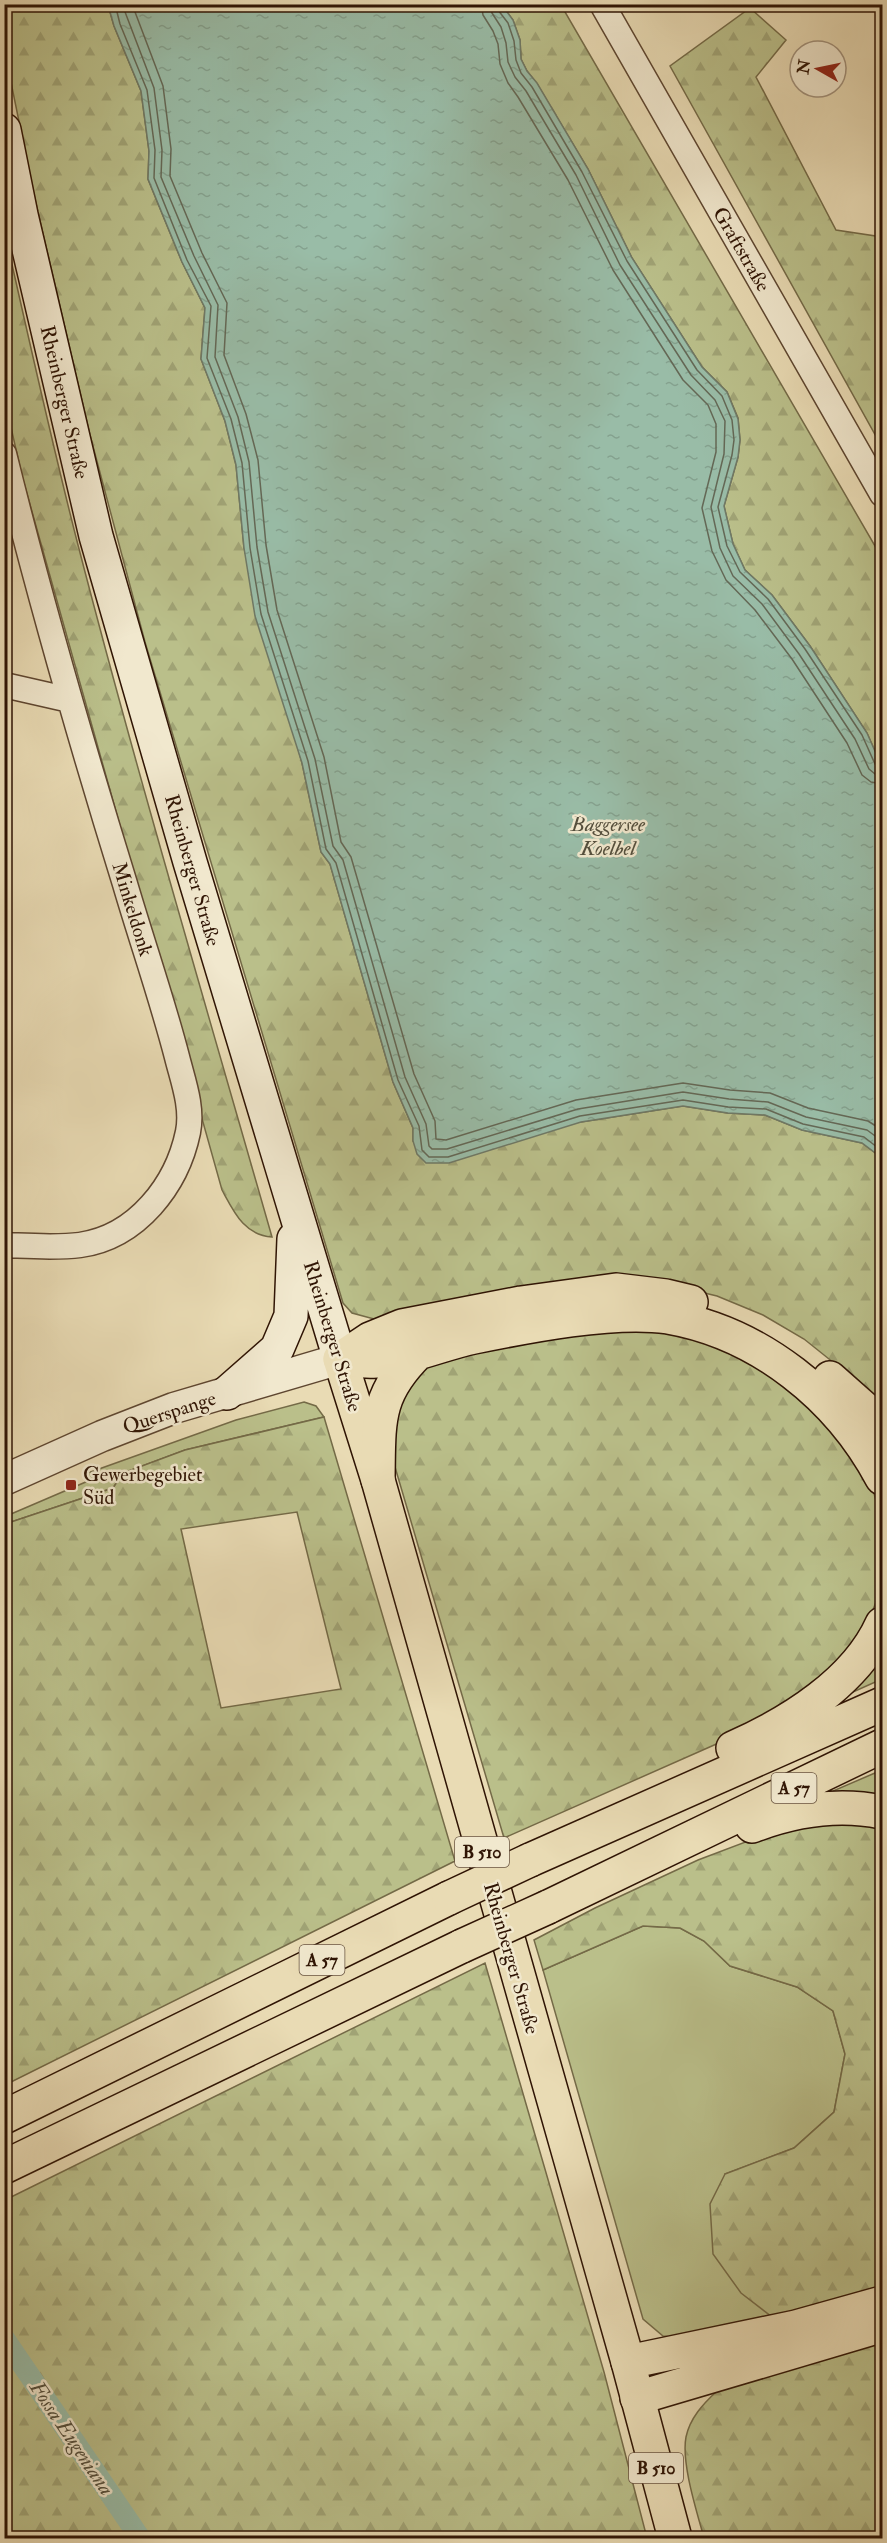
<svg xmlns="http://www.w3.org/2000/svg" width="887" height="2543" viewBox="0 0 887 2543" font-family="'IM FELL Double Pica',serif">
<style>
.green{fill:#babf8a;stroke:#746a47;stroke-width:1.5}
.forest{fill:url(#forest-firs);stroke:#746a47;stroke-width:1.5;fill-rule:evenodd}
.water{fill:url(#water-ripples);stroke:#6f7966;stroke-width:1.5}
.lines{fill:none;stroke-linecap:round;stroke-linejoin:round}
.shore{stroke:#646856;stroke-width:1.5}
.canal{stroke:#99bca7;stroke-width:21}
.minor-casing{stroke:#5e4630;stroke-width:27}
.tertiary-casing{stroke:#5e4630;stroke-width:33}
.secondary-casing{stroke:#2f1404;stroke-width:36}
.primary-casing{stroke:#2f1404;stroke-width:36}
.motorway-casing{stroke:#2f1404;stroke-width:36}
.minor{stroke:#f1e8ce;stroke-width:24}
.tertiary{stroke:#f1e8ce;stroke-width:30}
.secondary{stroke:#f1e8ce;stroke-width:33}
.primary{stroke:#e9dbb4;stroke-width:33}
.motorway{stroke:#e9dbb4;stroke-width:33}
.motorway-bridge-casing{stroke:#2f1404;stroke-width:36;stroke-linecap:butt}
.motorway-bridge{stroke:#e9dbb4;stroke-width:33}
.poi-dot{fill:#8f2418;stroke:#f1e8ce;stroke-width:2}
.labels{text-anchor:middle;stroke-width:5;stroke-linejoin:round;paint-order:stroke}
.shield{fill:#f1e8ce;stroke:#695441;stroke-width:1.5}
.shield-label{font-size:18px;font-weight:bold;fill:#2f1404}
.street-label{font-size:20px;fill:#2f1404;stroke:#f1e8ce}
.poi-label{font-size:20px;fill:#2f1404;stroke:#f1e8ce;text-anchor:start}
.water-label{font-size:21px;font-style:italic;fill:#544f3d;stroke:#f1e8ce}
</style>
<defs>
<pattern id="forest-firs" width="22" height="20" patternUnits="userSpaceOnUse" patternTransform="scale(1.5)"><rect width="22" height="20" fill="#babf8a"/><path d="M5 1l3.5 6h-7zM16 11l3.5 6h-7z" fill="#a0a375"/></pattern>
<pattern id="water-ripples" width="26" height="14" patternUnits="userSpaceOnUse" patternTransform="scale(1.5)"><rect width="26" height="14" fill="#99bca7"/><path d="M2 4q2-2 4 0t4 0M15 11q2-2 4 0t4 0" fill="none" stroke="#84a18e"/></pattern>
</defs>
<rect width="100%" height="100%" fill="#e9dbb4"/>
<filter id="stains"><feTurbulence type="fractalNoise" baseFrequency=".00333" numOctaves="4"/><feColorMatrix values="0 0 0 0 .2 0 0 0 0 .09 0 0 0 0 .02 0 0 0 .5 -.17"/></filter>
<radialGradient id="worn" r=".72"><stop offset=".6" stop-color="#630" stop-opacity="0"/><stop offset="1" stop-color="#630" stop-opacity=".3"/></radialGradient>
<path class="green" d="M304,1402L316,1406L324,1417L185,1450L123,1473L113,1488L5,1524L4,1517L88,1481L85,1474L236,1420Z
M882,1640V1679L842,1697Z
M882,1770V1804L819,1797Z
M643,1926L680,1928L704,1941L730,1966L797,1987L833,2011L845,2054L834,2112L794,2148L725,2174L776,2320L679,2338L663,2336L643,2319L543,1970Z"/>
<path class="forest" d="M4,5H108L114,26L141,91L149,151L148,179L182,262L205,308L201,359L225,421L236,465L244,548L302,763L321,852L330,864L393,1082L413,1128V1141L581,1122L683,1106L727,1113L765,1115L802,1130L862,1143L882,1158V1406L844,1371L804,1339L763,1315L717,1296L663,1283L522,1289L374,1319L352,1313L343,1303L145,642L90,435L34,195L5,53Z
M502,5H561L882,558V767L867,733L810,646L772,595L745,570L733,544L724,506L738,457L740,440L738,418L727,392L702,367L632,258L588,169L537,84L527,71L521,59L520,40L513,20Z
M750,8L786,40L756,77L836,230L882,237V447L670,66Z
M4,229C28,335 51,440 78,545C138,777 206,1006 272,1237C244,1235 234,1212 222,1190L22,476L5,401Z
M597,1328L658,1330L700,1341L738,1355L806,1400L860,1466L874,1493L881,1523L882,1540L879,1594L868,1623L832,1670L739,1734L504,1838L395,1467L389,1427L392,1406L426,1360Z
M324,1417L455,1861L5,2085V1524L113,1488L123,1473L185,1450ZM297,1512L341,1689L221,1708L181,1529Z
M826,1820L882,1827V2288L776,2320L741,2293L713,2254L710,2204L725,2174L794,2148L834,2112L845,2054L833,2011L797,1987L730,1966L704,1941L680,1928L643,1926L543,1970L534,1940L595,1908L698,1860L772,1832Z
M485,1963L604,2372L647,2538H5V2200Z
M882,2337V2538H704C697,2512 681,2463 686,2437C690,2418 703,2404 717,2391Z"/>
<path class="water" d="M502,5L513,20L520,40L521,59L527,71L537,83L588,169L632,258L702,367L727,392L738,419L740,440L738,457L724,506L733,544L745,570L772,595L810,646L867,733L882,767V1158L862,1143L802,1130L765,1115L728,1113L683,1106L581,1122L449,1163H426L417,1154L413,1141V1128L393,1082L330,864L321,852L302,763L255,616L244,548L236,465L225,421L201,359L205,308L182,262L148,179L149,151L141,91L114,26L108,5Z"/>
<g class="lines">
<path class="shore" d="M115,4L120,24L147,90L155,150L154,178L187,260L211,306L207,358L231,419L242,463L250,548L261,614L308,761L326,849L336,863L398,1080L419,1126L422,1150L429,1157H448L580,1116L683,1100L728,1107L766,1109L803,1124L864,1137L882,1151
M122,4L154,88L162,150L161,177L194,256L218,305L215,357L238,417L249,462L257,547L268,612L315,759L333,846L343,860L405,1077L426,1124L429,1146L432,1149H447L578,1109L683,1092L729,1099L768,1102L806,1117L867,1130L882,1141
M132,4L163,86L171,149L170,176L202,253L227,303L224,355L246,414L258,460L266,545L277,610L324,757L341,842L351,857L414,1074L435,1121L436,1139L446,1140L576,1100L683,1083L730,1090L770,1093L808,1108L868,1121L882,1130
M481,4L483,15L493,31L498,44L500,64L508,83L518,97L568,180L613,270L683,380L708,405L716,424V452L702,508L712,551L726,580L755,610L792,659L847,743L862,775L871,782L882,784
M490,4L492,13L501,27L506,43L508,62L515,77L526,91L576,175L620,265L691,375L715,400L725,421L724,454L711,507L720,548L733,576L762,604L799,654L855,739L869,769L875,774L882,775
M497,4L498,10L508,23L514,41L516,60L521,73L532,87L582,172L627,261L697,370L722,396L732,420L734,440L732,455L718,507L727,546L740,572L768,599L805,649L862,735L875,764L882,768"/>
<path class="canal" d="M4,2338L140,2538"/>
<g class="minor-casing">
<path id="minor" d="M602,4L882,494
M4,454C40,599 81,742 125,884C142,942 162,999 177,1057C183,1081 193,1107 188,1132C177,1185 137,1237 80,1245C55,1248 30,1246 4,1245
M4,685L70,700"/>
</g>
<g class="tertiary-casing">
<path id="tertiary" d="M4,1480L102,1436L174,1408L340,1359"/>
</g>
<g class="secondary-casing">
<path id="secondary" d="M4,130L21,215L96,536L190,862L340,1359
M227,1393L277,1349L291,1316L294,1239"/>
</g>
<g class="primary-casing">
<path id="primary" d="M340,1359L378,1480L628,2362L675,2538"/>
</g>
<g class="motorway-casing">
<path id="motorway" d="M340,1359C352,1360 364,1362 376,1361C409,1359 441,1344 474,1337C528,1326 614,1309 668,1317C760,1333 839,1397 882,1478
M340,1359L370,1339L402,1326L521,1303L616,1290L666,1296L691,1302
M830,1378L882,1424
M378,1480C379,1422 375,1395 419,1352
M733,1748C790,1723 856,1682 882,1624
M752,1826C794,1810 838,1803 882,1812
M530,1860L882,1704
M548,1907L882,1746
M4,2117L449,1898
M4,2167L462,1946
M628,2362L796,2327L882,2303
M637,2398L880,2326"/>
</g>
<use href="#minor" class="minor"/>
<use href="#tertiary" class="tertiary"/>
<use href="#secondary" class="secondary"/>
<use href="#primary" class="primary"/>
<use href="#motorway" class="motorway"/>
<g class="motorway-bridge-casing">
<path id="motorway-bridge" d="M449,1898L530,1860
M462,1946L548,1907"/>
</g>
<use href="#motorway-bridge" class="motorway-bridge"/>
</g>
<rect class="poi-dot" x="65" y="1479" width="12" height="12" rx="3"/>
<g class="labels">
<g class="shield">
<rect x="771.5" y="1773" width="45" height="30" rx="4.5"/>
<rect x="455" y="1837" width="54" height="30" rx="4.5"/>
<rect x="299.5" y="1945" width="45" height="30" rx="4.5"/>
<rect x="629" y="2453" width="54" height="30" rx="4.5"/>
</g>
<g class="shield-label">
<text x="794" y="1794">A 57</text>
<text x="482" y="1858">B 510</text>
<text x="322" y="1966">A 57</text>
<text x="656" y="2474">B 510</text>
</g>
<g class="street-label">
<text transform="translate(742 249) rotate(60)" y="7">Graftstraße</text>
<text transform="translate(65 402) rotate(77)" y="7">Rheinberger Straße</text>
<text transform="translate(193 870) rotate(74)" y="7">Rheinberger Straße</text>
<text transform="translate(133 909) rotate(73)" y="7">Minkeldonk</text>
<text transform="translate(333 1336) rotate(73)" y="7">Rheinberger Straße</text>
<text transform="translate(169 1412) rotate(-18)" y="7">Querspange</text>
<text transform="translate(512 1958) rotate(74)" y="7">Rheinberger Straße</text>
</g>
<g class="poi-label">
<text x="83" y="1481">Gewerbegebiet<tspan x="83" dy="23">Süd</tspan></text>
</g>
<g class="water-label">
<text x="608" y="831">Baggersee<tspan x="608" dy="24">Koelbel</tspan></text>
<text transform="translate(72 2438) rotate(56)" y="7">Fossa Eugeniana</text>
</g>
</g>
<rect width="887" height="2543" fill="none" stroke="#e9dbb4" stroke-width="24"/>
<rect x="6" y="6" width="875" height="2531" fill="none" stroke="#2f1404" stroke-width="3"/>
<rect x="12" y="12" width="863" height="2519" fill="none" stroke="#2f1404" stroke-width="1.5"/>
<g transform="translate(818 69) rotate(279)"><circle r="28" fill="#f1e8ce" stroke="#a3937d" stroke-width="1.5"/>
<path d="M0-4.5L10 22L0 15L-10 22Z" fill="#8f2418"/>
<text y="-9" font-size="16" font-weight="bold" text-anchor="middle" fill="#2f1404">N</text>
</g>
<rect width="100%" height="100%" filter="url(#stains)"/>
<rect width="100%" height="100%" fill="url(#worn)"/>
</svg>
